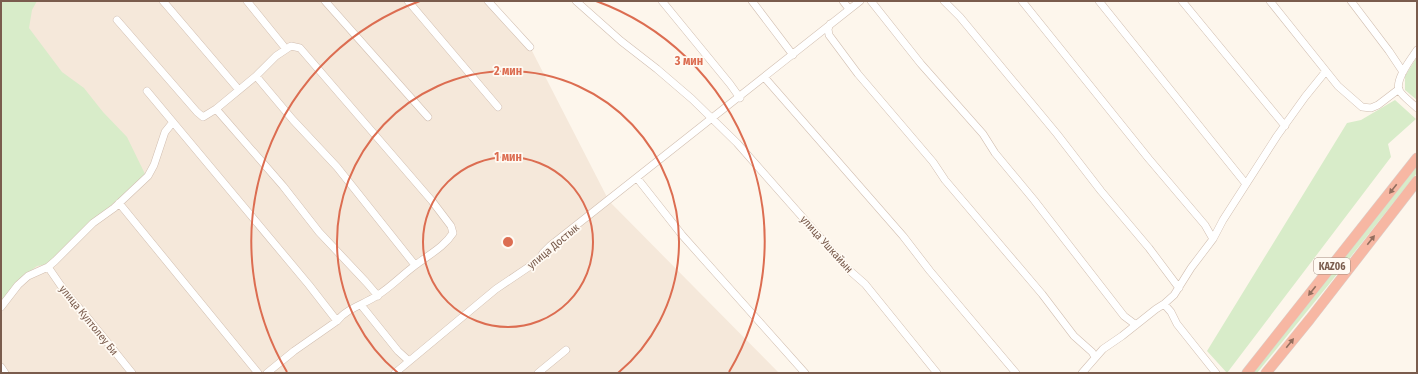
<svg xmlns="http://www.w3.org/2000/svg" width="1418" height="374" viewBox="0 0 1418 374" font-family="'Fira Sans Condensed',sans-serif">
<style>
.residential{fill:#f5e8da}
.green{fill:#d8ecc9}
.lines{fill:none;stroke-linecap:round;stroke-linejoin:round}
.minor-casing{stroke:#d1beb0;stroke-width:8}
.highway-casing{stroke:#dad1cd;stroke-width:11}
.minor{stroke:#fff;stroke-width:7}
.highway{stroke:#f7b7a3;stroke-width:10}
.oneway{fill:#936e5e}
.ring{fill:none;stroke:#dc6d51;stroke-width:2}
.labels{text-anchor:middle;stroke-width:3.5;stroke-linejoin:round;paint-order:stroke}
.shield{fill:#fffaf3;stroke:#a28b7f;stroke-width:1}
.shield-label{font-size:10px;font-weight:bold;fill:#7a5c4d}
.street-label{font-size:11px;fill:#7a5c4d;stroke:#fffaf3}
.centre{fill:#dc6d51;stroke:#fffaf3;stroke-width:2}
.ring-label{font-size:12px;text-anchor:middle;font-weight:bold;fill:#dc6d51;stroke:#fffaf3;stroke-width:3.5;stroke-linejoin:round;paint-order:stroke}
</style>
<rect width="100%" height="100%" fill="#fdf6ec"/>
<path class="residential" d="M1,1H488L530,47L609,201L779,373H1Z"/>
<path class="green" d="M1,1H37L32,10L29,28L62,72L84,88L103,112L127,137L145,174L50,264L37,266L21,278L1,303Z
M1417,57V100L1405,90V76Z
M1395,100L1416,119L1388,144L1391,157L1227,373L1207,351L1347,123L1361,120Z
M1417,164V173L1330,283L1257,373H1251Z"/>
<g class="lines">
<g class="minor-casing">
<path id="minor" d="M163,1L239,90
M247,1L286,49
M325,1L428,117
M408,1L498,107
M488,1L530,47
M576,1L621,41L657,69L692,99L737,143L849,270L865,284L937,373
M662,1L730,84L740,98
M752,1L793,55
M843,1L849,9
M871,1L921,64L983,134L995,153L1034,200L1124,316L1136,325
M944,1L960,17L1057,134L1101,191L1149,248L1179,288
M1022,1L1149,159L1205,225L1213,239
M1099,1L1246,184
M1182,1L1285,126
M1270,1L1338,86L1362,107L1371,108L1378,105L1399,89
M1351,1L1389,51L1403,72
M117,20L197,112L203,117L216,109L256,76L276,56L291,46L300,48L432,201L451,226L453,233C444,247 430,254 417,264C403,274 392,286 378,295C365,304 347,308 337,321L294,351L267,373
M830,24L828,29L829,35L858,74L933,162L945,180L1042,294L1074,336L1092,352L1095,357
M1417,50C1411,59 1395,79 1399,90C1402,96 1412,103 1417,108
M256,76L293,120L337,167L415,265
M765,78L903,236L930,271L1016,373
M147,91L309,285L337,321
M216,109L283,186L319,232L366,282L378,296
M637,178L682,235L805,373
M119,203L258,373
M48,267L66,293L87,317L132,373
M1164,304L1171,312L1177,324L1216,373
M361,305L398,351L409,361
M1,307L18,285L28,276L48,267L55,261L93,223L114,208L148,176L154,165L165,132L173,122
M1,367L5,373
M395,373L496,289L539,260L543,253L550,246L860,1
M538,373L566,350
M1082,373L1103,349L1122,336L1156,309L1164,304L1174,295L1191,268L1213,239L1223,220L1277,136L1305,97L1326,71"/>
</g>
<g class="highway-casing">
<path id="highway" d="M1247,373L1417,158
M1266,373L1310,319L1417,181"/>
</g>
<use href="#minor" class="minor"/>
<use href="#highway" class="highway"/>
</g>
<defs><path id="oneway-solid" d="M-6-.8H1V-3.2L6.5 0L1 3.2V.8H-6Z"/></defs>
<g class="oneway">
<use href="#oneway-solid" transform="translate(1393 189) rotate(128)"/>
<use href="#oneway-solid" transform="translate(1371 240) rotate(-52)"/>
<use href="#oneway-solid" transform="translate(1312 291) rotate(128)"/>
<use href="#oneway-solid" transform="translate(1290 343) rotate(-51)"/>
</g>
<g class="ring">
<circle cx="508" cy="242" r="85"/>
<path d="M398 373A171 171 0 1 1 618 373"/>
<path d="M287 372A256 256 0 0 1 420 1M596 1A256 256 0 0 1 729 372"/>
</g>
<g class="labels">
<rect class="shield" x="1314" y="258" width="36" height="16" rx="3"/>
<g class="shield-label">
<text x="1332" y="270">KАZ06</text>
</g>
<g class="street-label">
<text transform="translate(827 244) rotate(48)" y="4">улица Ушкайын</text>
<text transform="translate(553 246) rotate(-40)" y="4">улица Достык</text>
<text transform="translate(89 320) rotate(51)" y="4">улица Култолеу Би</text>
</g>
</g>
<circle cx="508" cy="242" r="6" class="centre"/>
<g class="ring-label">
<text x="689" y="65">3 мин</text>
<text x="508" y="75">2 мин</text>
<text x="508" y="161">1 мин</text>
</g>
<rect width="1418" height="374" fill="none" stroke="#7a5c4d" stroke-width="4"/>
</svg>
